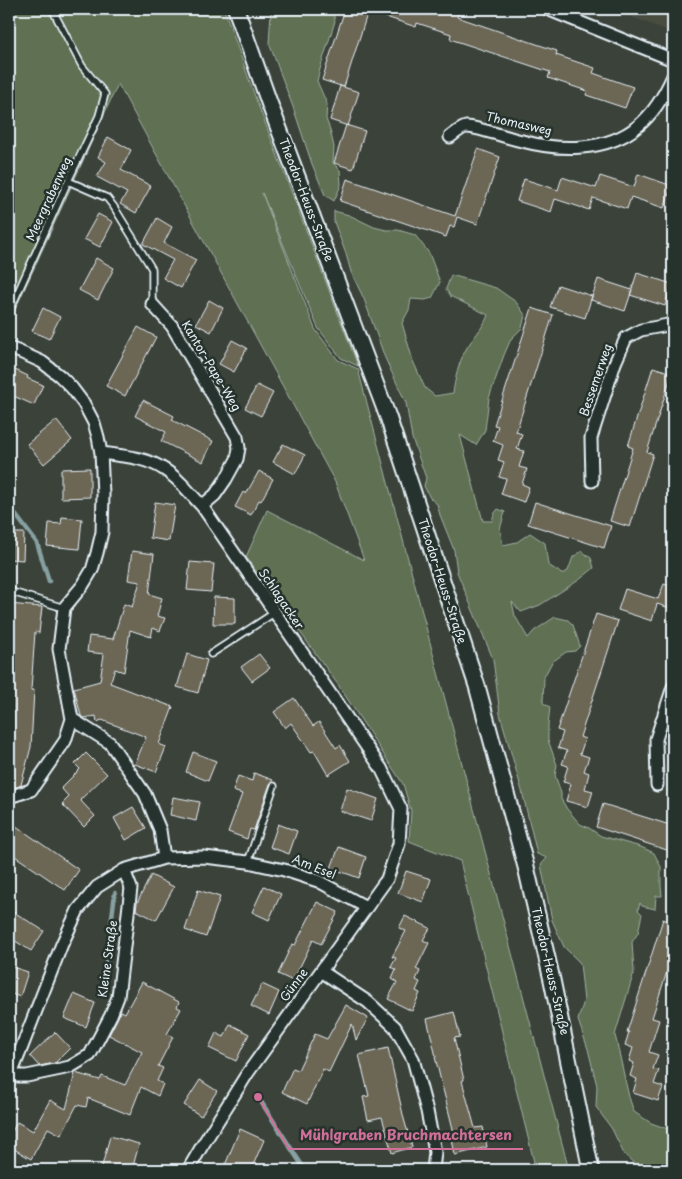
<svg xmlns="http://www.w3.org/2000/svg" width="682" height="1179" viewBox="0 0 682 1179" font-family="'Playpen Sans',sans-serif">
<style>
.built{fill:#4a4d41}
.green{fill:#5e7052;stroke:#a3b0a5}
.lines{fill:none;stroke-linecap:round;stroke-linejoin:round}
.stream{stroke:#87a0a2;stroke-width:4.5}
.building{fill:#6c6655;stroke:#e8f1f8}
.lane-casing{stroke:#e8f1f8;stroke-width:9}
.street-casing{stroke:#e8f1f8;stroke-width:15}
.secondary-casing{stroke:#e8f1f8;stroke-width:19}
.lane{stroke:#26332d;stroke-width:5.5}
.street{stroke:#26332d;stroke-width:11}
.secondary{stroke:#26332d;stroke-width:15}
.labels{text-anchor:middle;stroke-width:5;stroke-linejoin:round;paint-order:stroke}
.street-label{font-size:12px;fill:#e8f1f8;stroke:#26332d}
.leader{fill:none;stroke:#d16f9a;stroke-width:2}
.callout-dot{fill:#d16f9a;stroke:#26332d;stroke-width:2}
.callout-label{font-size:14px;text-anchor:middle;font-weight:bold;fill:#d16f9a;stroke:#26332d;stroke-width:5;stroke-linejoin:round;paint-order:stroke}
</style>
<rect width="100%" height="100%" fill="#3b4239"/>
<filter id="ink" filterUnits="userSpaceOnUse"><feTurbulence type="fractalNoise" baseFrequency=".02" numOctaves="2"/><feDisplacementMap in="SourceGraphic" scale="10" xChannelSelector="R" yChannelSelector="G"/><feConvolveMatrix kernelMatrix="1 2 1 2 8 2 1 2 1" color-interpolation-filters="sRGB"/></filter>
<g filter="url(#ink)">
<path class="built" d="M612,9H673V33Z"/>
<path class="green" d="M9,9H224L257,102L358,366L341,358L318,328L262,193L315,329L338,360L358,369L569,1170H536L460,861L409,841L411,811L403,784L339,686L246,557L267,510L364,560L335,482L118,84L9,323Z
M275,9H336L333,13L335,21L320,69L317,81L327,104L326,119L330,130L334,147L333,163L340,170L341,185L334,201L325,195L312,164L293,107L269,43L271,12Z
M334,211L349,215L374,227L386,230H398L415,235L429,253L440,282L432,298L425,300L411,299L409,310L402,323L413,361L425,388L435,396L453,393C455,379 458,365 465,351C472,338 483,329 488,315L450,296L446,289L451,275L496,288L516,302L525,315L522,328L511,339L504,355L489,398L485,430L476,445L460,435L483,521H492L494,514L498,509L505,512L500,529L503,545L517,542L530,533L545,543L548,565L558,571L561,574L568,571L573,557L582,551L591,558L594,568L579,580L540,605L521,612L512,602L515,616L528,638L534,631L555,617L568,620L573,625L580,646L575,651L566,652L552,662L544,677L543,703L550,707L548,725V740L557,765L555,775L561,793V799L567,809L580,824L589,828L601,836L641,847L654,853L661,867V886L662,896H656L655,909L642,906L640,903L638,910L642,914L638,933L632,942L634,972L615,1035L629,1097L634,1112L651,1123L668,1129L669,1139L673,1143V1170H641L624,1154L612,1129L596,1107L597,1086L588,1049L578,1020L584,1001L580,963L564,947L552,920L541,865L547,858L537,854L522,791L500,714L493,659L457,572L454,550L440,515L437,504L430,498L424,486L426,478L412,438L406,403L385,358L364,299L351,272L346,254L334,222Z"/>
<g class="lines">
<path class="stream" d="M9,506L37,543L49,581
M105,972L115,893
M258,1097L305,1170"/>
</g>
<path class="building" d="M345,9H448L459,12L457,17L557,51L556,55L595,68L593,73L633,87L625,108L586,95L587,91L548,78L550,72L450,39L451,34L417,23L416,27L368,11L344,87L322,80Z
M340,86L359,92L348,126L330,120Z
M346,125L365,131L353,169L334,163Z
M108,137L131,150L121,170L151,186L136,213L120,204L127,193L97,177L106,162L98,157Z
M478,149L500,157L477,224L457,217L454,227L450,226L446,237L340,201L347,179L455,216Z
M638,174L672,186L664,208L631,197L627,209L593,198L589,210L555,199L551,212L517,201L524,179L558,190L562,177L596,188L600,176L634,187Z
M98,214L113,222L100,247L84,239Z
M157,218L172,227L164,243L196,260L181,288L163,278L173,260L143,244Z
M96,258L114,268L98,300L79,290Z
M637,273L672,284L665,306L630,295Z
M598,279L632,290L625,311L591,300Z
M558,285L592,296L585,318L550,307Z
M209,300L223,308L211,332L196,324Z
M43,308L60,317L49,339L32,331Z
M532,308L553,315L516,432L522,434L517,449L524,451L519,467L527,469L522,484L529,487L524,502L501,494L506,479L499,477L504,462L498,460L503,445L493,441L498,426L494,425Z
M138,327L156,337L125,396L106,386Z
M232,340L247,348L234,372L219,364Z
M9,367L28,376L27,378L43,385L34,405L9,394Z
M653,367L672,373L647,452L653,454L630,527L610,521L633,448L628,446Z
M257,385L273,393L261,416L245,408Z
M143,400L174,416L172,420L213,441L203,462L161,441L166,432L135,416Z
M56,420L72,440L44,464L27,444Z
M283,444L305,455L295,474L273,462Z
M90,468V497L61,498V469Z
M259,471L273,479L261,501L259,500L251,515L235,507L243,492L246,494Z
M155,502L175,505L169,541L150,538Z
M535,502L611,526L604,548L528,524Z
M62,517L82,519L79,549L47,546L49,523L61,524Z
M9,533H24L23,560L9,559Z
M132,551L154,554L149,594L162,598L157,616L165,618L160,631L153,628L151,637L130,630L124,672L115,669L110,683L173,707L159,744L166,747L156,772L135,764L146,737L102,720L97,722L96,716L85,718L81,716L74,688L100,681L104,654L87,652L89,636L113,639L124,604L132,607L140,582L128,580Z
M190,562L214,564L211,592L187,590Z
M664,584L673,587V609L657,604L652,621L618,610L625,589L658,599Z
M214,597L235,598V624H213Z
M9,604L42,607L39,633L35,632L31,690H34L31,747L21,785L17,787L9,785V747H10L12,705L9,704V689H12V668H9Z
M596,614L618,621L580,737L585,739L580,754L589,757L584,771L589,773L585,789L593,791L588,807L566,801L571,784L563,782L568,766L562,764L567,751L558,748L563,732L557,730Z
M187,654L207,660L198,693L177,687Z
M259,654L270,668L252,681L241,667Z
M294,698L313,726L319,722L336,748L340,745L350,761L328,775L314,751L311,752L291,723L285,728L274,712Z
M193,752L216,761L208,781L186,772Z
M86,753L107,774L80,800L95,816L84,827L62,804L69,797L61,788L80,769L75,764Z
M254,773L273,780L270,784L254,830L250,829L247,839L228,832L242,794L233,791L238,776L252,781Z
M347,788L378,799L371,821L340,811Z
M173,797L200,802L196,821L170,815Z
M603,804L673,826V852L596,827Z
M133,807L146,828L126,840L114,818Z
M9,821L79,870L65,890L9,852Z
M278,824L297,831L289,854L270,847Z
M339,847L366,857L359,878L331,868Z
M406,871L431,879L423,902L398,893Z
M151,875L174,887L156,920L136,910L137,903Z
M264,886L281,894L269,920L252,912Z
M198,890L220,897L206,937L185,930Z
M317,902L338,912L321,944L313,940L293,981L278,974L292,944L295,945Z
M9,909L44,931L31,951L9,937Z
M405,916L430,928L423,940L429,943L416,969L420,971L416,980L420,982L416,991L420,993L412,1011L388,999L397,982L392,979L396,970L391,967L396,958L392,957L406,931L399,928Z
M663,919L673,923V953L652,1018L659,1020L649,1052L658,1055L653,1069L659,1070L654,1084L663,1087L658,1101L633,1093L637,1079L630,1076L634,1063L629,1061L633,1048L625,1045L629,1032H627Z
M9,966L28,972L20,997L9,993Z
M142,982L179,1002L177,1007L181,1009L167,1034L173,1037L158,1066L163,1068L157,1081L163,1084L158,1096L141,1087L130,1115L88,1098L86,1107L77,1105L61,1135L48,1128L31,1159L9,1146V1137L17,1122L33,1131L50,1100L66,1109L75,1073L100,1080L102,1076L125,1085L142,1052L109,1035L121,1011L125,1013Z
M262,984L279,992L269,1015L251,1006Z
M74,994L95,1003L86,1027L64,1018Z
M346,1005L368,1018L356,1040L352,1024L329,1072L323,1069L307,1104L282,1092L293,1068L298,1070L315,1034L327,1039Z
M454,1012L460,1037L454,1038L464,1080L462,1081L475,1128L483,1127L487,1147L455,1155L451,1134L454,1133L435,1057H436L427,1019Z
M230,1024L249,1034L236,1061L209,1048L216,1033L224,1037Z
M55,1032L70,1048L55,1063L39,1066L30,1056Z
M388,1048L404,1119L412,1147L392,1153L382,1117L368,1120L363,1097L369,1096L359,1055Z
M200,1080L217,1091L201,1116L184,1105Z
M240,1129L264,1140L251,1170H223Z
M110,1136L139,1144L132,1170H101Z"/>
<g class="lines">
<g class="lane-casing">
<path id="lane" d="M68,181L107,198L114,207L152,269V304
M9,312L68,181L99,116L105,94L82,66L52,9
M9,591L64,608
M211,654L274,613
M248,862L274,786"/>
</g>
<g class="street-casing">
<path id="street" d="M547,9L673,60
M450,137C454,134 461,128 466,127C475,126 511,139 522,141C559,151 607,152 638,126C654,113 665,94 673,76
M152,304L172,326L237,437L239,448L237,459L226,479L215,495L202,506
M9,348L20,352L42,362L60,376L72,388L84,404L94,423L98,437L101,453L103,494L102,532L97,553L92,570L83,585L64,608L59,649L72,719L65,741L31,790L9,797
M101,453C123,456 146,457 165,470C180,479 190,494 202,506L381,768L401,809L399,844L387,879L247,1074L202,1146L188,1170
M592,481L591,438L615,363L626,338L641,330L673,324
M72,719L110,743L145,794L160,830L164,858
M657,785L656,739L673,687
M321,971L368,1002L395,1027L413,1059L427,1111L435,1152L433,1170
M11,1076H27L70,1067L90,1055L111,1015L118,997L131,888L124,870
M9,1080L62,944L78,910L97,887L124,870L164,858L204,857L248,862L284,870L318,881L366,907"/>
</g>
<g class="secondary-casing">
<path id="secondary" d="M236,9L270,105L388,417L477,686L526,867L552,980L591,1170"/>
</g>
<use href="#lane" class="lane"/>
<use href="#street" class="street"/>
<use href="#secondary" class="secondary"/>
</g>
</g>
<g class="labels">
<g class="street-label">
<text transform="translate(519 124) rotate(13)" y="4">Thomasweg</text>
<text transform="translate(49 199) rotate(-65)" y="4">Meergrabenweg</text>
<text transform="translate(306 200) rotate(69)" y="4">Theodor-Heuss-Straße</text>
<text transform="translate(211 366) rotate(59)" y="4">Kantor-Pape-Weg</text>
<text transform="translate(596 380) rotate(-71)" y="4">Bessemerweg</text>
<text transform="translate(442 581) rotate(72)" y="4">Theodor-Heuss-Straße</text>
<text transform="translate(281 599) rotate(56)" y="4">Schlagacker</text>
<text transform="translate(314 867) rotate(22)" y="4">Am Esel</text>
<text transform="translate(108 959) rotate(-82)" y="4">Kleine Straße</text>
<text transform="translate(550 971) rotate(77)" y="4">Theodor-Heuss-Straße</text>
<text transform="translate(294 985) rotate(-54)" y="4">Günne</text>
</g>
</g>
<path class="leader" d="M258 1097L289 1149H523"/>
<circle class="callout-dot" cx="258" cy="1097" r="5"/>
<g class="callout-label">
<text x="406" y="1140">Mühlgraben Bruchmachtersen</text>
</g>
<rect width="682" height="1179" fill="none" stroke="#26332d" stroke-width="30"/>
<rect x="15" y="15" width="652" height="1149" fill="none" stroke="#e8f1f8" stroke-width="2" filter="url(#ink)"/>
</svg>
